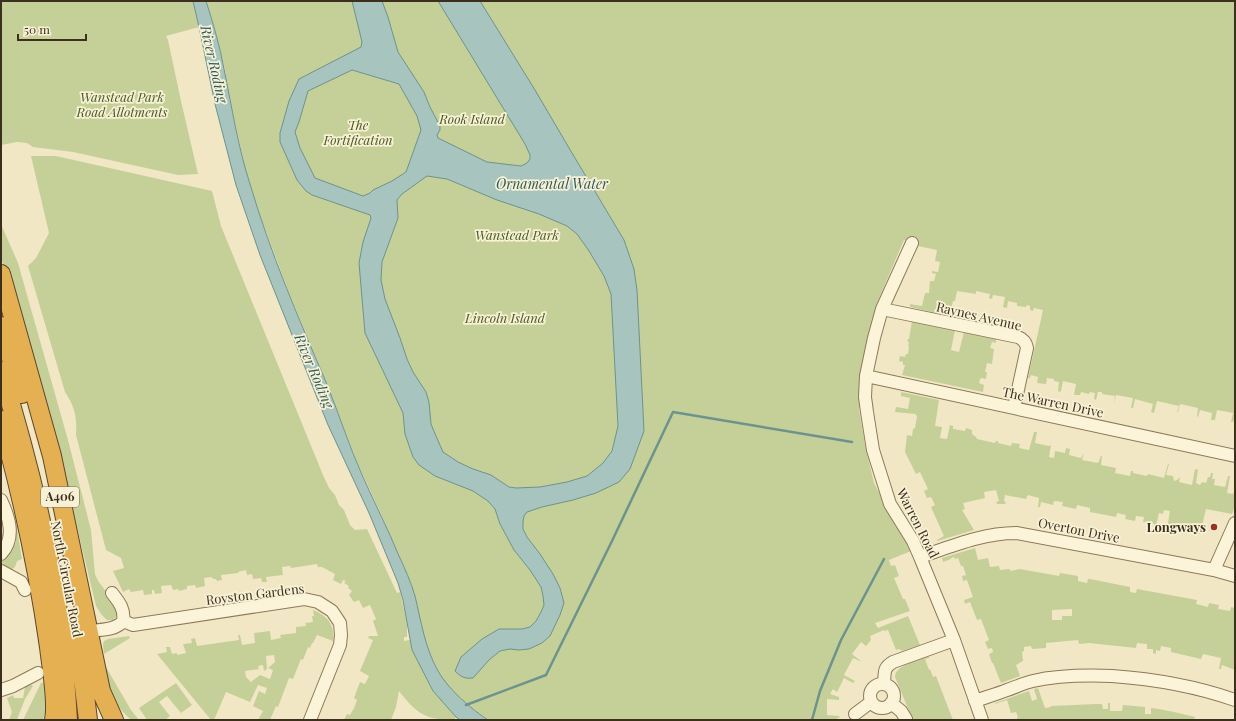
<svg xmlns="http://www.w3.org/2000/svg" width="1236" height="721" viewBox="0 0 1236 721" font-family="'Playfair Display',serif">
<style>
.green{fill:#c5d098;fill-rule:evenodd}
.water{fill:#a7c4be;stroke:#6d938d;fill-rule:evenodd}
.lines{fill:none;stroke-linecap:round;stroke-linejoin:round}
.stream{stroke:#6d938d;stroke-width:2.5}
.minor-casing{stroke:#8d795a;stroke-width:14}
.highway-casing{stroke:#5b472e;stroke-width:20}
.minor{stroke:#fbf4d9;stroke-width:12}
.highway{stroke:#e4b052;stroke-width:18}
.poi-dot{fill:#a02f26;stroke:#f8f1d5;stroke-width:1.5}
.labels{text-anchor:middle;stroke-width:3.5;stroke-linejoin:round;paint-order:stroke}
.shield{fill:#f8f1d5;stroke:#746955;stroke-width:1}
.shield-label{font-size:12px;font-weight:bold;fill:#3c2f1e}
.park-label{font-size:13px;font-style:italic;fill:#485a24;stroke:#f8f1d5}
.street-label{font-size:13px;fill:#3c2f1e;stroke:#f8f1d5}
.poi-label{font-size:13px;font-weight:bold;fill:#3c2f1e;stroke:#f8f1d5;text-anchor:end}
.water-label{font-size:14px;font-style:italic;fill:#2d5c5d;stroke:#f8f1d5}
</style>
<rect width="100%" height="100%" fill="#f1e7c5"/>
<path class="green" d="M1,1H193L199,27L166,36L168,40L181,101L198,174L178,175L73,152L33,147L27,143L17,142L1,145Z
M206,1H1235V420H1234L1233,422H1231L1233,413L1217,410L1215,420H1211L1212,413L1200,410L1198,417L1197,416L1198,408L1180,404L1178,412H1177L1179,406L1157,401L1154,413L1151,412L1153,404L1135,399L1133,408H1131L1133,398L1116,395L1114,404L1115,396L1102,394V392H1098L1096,400L1094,399L1095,393L1090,392L1089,394L1081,392L1080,395H1074L1076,384L1063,381L1061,391L1060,392L1058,391L1059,382L1054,381V379L1047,378L1046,384L1037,383L1038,377L1031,375L1030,378H1028L1043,310L1034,308L1033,311L1030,310V306L1027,305L1026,307L1017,306V303L1008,301L1007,308L1003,307L1005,297L993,295L992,299L989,298L990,294L976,291V294L957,291L955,301H953L949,316L910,307V304L922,306L925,293H929L930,281H934L936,274L932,273V271L938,272L940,262L935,261L937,250L918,246L904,240L876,305L861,370L859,410L865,445L874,483L888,511L911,551L889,560L891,566L895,565L899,576L894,578L903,599H905L910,611L875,623L878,628L908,616L920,645L902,651L899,649L896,650L888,630L884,631V630L870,636L871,640L866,646L861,642L852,654L862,662L853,658L844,675L855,681L853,683L844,678L837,692L833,689L830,694L839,697V700L827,699V715L839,716L840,717L834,720H488L464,702L451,689L441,677L432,659L424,636L411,583L381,514L357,462L327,385L288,290L259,213L245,168L227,87L225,70L214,26Z
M31,156H56L212,191L221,226L323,475L329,488L335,495L339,505L344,510L350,525L355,530L367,529L397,593L400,592L407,623V637H404V641L410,640L412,650L433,691L456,717L454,720C425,720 416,713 399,691L396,707L391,720H344L347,714L350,715L354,708L357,700L354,698L360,682L365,684L369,676L360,671L373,640L368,638L369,636H378L373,621L376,619L370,605L363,608L359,600L354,602L349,595L352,591L348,588L349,586L344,583L346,581L343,580L341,584L333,580L335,574L322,567H318L317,564L291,568L290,566L282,567L283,575L266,577L267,582H262L261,578L253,579L252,574L247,575L246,570L238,572V573L221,575L222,580L217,581L216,579H213L212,577L204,578L205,586L196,588L195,585L187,586V589L179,591L178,589L173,590L171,585L161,586L162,593L155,594L154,590H152V594L144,595L143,590L131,592L129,589L123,592L113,571L124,568L121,558L106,550L76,435C77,417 75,407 65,392L28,266L36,258L49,233Z
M1,224L18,263L68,440L91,530L95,574L98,581L115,603L117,609V616L113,620H107L101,614L96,606L62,465L19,312L1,258Z
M912,321L955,330L951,350L959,352L964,332L996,339V343L992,342L990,348L994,349L992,364L987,363L985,372H987L986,379L982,378L980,379L979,383L984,385L983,392L902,375L905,365H903V362L899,361L900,356L905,357L906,354H908L909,347L908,346L909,342L907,341L908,339H909Z
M901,392L939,400L935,426L942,427L940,438L947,439L950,425L953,426V429L965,431L966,428L972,430V434L976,437L977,439L995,443L996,441H998V443L1011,446L1012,443L1020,444L1019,448L1029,450L1034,432H1037L1035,443L1049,446L1051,445L1049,457L1054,458L1055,451L1065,453L1066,448L1070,449L1069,455L1081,458L1084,453L1082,460L1098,463L1101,456H1102L1101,465L1116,468L1115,473L1130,476L1131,471H1133V473L1147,476L1148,474L1164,478L1168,464H1169L1166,475L1173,476L1174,481L1177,480L1179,478H1180L1179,482L1192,485L1195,469L1198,470L1196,483L1200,485L1202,482L1206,483L1208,477H1210L1211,473H1213L1212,479H1215L1214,485L1225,487L1228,476H1230L1227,493L1233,494L1235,489V506L1232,514L1206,509L1200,534L1186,531L1184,535V534L1171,531V529H1167L1170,511L1164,510L1163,514L1159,513L1156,526H1154V524L1143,522L1144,517L1136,516L1135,521L1125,519L1126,515L1117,513L1116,517L1090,512V508L1077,505L1076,509L1062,506L1063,502L1054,501L1053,505L1041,502L1040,507H1038L1039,498L1028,495L1026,499L1005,495L1004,501L1006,502L1005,504H997L996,502L999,501L996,490L984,492L985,498L963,503L965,509L962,510L974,530L937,541V540L944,536L931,507L935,505L931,497L927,498L924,491L928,489L920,472L916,474L905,452L907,435L912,436L913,429L915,428L917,416L915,414L895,412L896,407L908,409L910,398L901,396Z
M15,522L16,523L22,559L17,561L15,567L11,570L3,568L2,561L12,549L16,542Z
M975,548L978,560L988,558L990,567L999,566L1000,570L1010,569V571L1020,569L1059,576L1060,573L1078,576V581L1087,583L1088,579H1090L1130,587V592L1136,593L1137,589L1197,600L1196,604L1208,607L1209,603L1219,605L1218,609L1230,611L1231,607L1235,608V670L1222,665L1221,669H1219L1221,658L1203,654L1201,659L1171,652V648L1161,646L1160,651L1156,650V654L1153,653V649H1147V644L1137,643L1136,648L1089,643L1079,644L1078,640L1046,643V648L1032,649L1031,646L1024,647V651L1022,652L1023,661L1016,665L1020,676L1001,683L993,663H992L989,654L993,652L992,648L988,649L985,642L989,640L981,619L977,620L970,602L965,604L964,600L973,597L967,580L963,581L962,576L966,575L963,566H961L958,558L955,559L954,557L951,558V559L943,562L942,558ZM1072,609V616H1062V620H1052V610Z
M313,610C328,616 335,625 333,641L317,635L313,643H312L310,648L308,647L303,660L301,659L293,679L289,678L278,707L276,706L270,720H258L263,711L253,706L259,691L265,694L267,688L258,685L250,702L226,692L214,720H211L157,654L167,652L166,647H170L172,654L177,653V655L186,653L183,644L192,643L191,639L195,638L197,646L239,640L238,635H240L242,645L255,643L254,633L270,631L271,640L281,638L280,635L296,633V627L306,626L305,623L313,622L312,616H314ZM274,655L275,662L268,668L273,670L270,679L260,675L251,682L246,677L245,671L259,669L258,666L263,665L264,671L267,669L266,656Z
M129,636L130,638L104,654L103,644L104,641L108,639Z
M929,656V658L925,659L929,670L930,669L933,677L936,676L953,720H910L912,718L895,677C895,665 919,660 929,656Z
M103,662L131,710L139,720H131L115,704L110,695Z
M46,682C48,696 47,707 43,720H23L41,683Z
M176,683L192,705L181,713L167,696L159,702L170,716L165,720H147L139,708Z
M30,684L33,686L25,699L17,720H9L12,712L7,698L13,695L14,698H23L25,687Z
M1038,688L1045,708L1051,707V706L1096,704H1102L1103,709H1108V703H1110V711H1122L1123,705L1145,707V714H1151V708C1167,710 1179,713 1195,717L1194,720H1017V718L1018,717L1016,712L1011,713L1007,700L995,704V703L1029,691L1032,701L1037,699L1034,689Z"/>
<path class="water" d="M193,1H206C213,23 220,46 224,69C232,108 238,147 250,184C270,252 298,317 326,382C339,414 349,446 363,477C375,504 388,529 399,556C405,569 411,582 415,596C421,621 425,648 438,671C449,690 470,708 488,720H460L456,717L433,691L412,650L403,600L398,583L369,513L328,425L260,255L236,185L215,104L199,27Z
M352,1H382L388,17L398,52L424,92L430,107L440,126V130L437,135L438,138L487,162L521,166L527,163L530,159V155L525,144L438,1H480L535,90L572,153L624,240L634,269L637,290L644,431L630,469L619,482L596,493L573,500L542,507L527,512L524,516L523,522V529L527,537L540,554L553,574L560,588L564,603L560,615L550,636L542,643L529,649L519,650L510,649L500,651L489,660L473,678C465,679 461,677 455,671L461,657L482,639L499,629H522L530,627L536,621L541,612L544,605L543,596L541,587L530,570L514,550L500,524L495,509L488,501L473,491L435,476L419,465L413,457L405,434L403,413L365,333L359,263L363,242L371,218L370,215L312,195L306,191L297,180L280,142V133L289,101L299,79L361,47L362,42ZM352,70L399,84L417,116L421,130L406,172L392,181L373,190L370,193L363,196L315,178L300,148L295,132L299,122L308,91ZM427,176L447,179L497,200L539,214L567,226L577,234L589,251L604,276L611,294L618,426L612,451L603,463L587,476L567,482L540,487L516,488L509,487L491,475L473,469L458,462L443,452L436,436L431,424L429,402L426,392L413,372L407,359L400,338L385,299L381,280L382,262L398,218L397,200L402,194Z"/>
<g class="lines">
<path class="stream" d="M466,705L546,675L612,541L673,412L852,442
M812,720L820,691L841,640L884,559"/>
<g class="minor-casing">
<path id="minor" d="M912,243L882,309L874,338L866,376L865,397L867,412L873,450L890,504L913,541L920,557L954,640L982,720
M882,309L1018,337C1023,339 1026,342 1027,348L1014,408
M866,376L1235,456
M1,500C9,517 16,538 1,554
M920,557C952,546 983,533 1016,533L1214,570L1235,576
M1214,570L1235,523
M1,571L21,582L25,590
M112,593C119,602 125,609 123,621
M123,621L133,625L304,599L318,602L332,611L340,623L341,635L340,645L310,720
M89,631C100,630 117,630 123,621
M884,684C885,672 883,668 893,662L954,640
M870 696a12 12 0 1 1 24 0a12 12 0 1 1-24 0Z
M1,690L13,686L38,673
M975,701C986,697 997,694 1007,690C1016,687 1024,683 1033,681C1059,675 1085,675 1112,676C1154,679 1195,686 1235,700
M891,703L901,711L906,719
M855,714L871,702"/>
</g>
<g class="highway-casing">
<path id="highway" d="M1,274L52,456L101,691L114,720
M1,326L22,394
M1,371C21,436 38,502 51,569C61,619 65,670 68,720
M1,420C22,495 38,570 49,647C51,666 58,702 54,720
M76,622L78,636L88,720"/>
</g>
<use href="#minor" class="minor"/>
<use href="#highway" class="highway"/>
</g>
<circle class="poi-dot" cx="1214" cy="527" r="4"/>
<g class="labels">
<rect class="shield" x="41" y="487" width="38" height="20" rx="3"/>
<g class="shield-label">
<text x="60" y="501">A406</text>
</g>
<g class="park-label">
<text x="122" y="102">Wanstead Park<tspan x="122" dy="15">Road Allotments</tspan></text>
<text x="472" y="124">Rook Island</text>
<text x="358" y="130">The<tspan x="358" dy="15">Fortification</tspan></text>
<text x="517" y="240">Wanstead Park</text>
<text x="505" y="323">Lincoln Island</text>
</g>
<g class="street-label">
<text transform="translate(979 316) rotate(13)" y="5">Raynes Avenue</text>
<text transform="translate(1053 402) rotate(12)" y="5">The Warren Drive</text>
<text transform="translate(918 523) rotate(63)" y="5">Warren Road</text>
<text transform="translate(1079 530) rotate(11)" y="5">Overton Drive</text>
<text transform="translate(67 579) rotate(79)" y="5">North Circular Road</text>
<text transform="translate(255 594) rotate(-7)" y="5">Royston Gardens</text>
</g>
<g class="poi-label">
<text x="1206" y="532">Longways</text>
</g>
<g class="water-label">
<text transform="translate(214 64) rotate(77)" y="5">River Roding</text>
<text x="552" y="189">Ornamental Water</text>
<text transform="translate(314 371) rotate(67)" y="5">River Roding</text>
</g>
</g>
<rect width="1236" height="721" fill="none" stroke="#3c2f1e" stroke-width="4"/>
<path d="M18 34v6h68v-6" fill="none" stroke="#3c2f1e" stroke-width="2"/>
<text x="24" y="34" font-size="12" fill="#3c2f1e" stroke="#f8f1d5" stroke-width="3" paint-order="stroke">50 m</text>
</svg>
